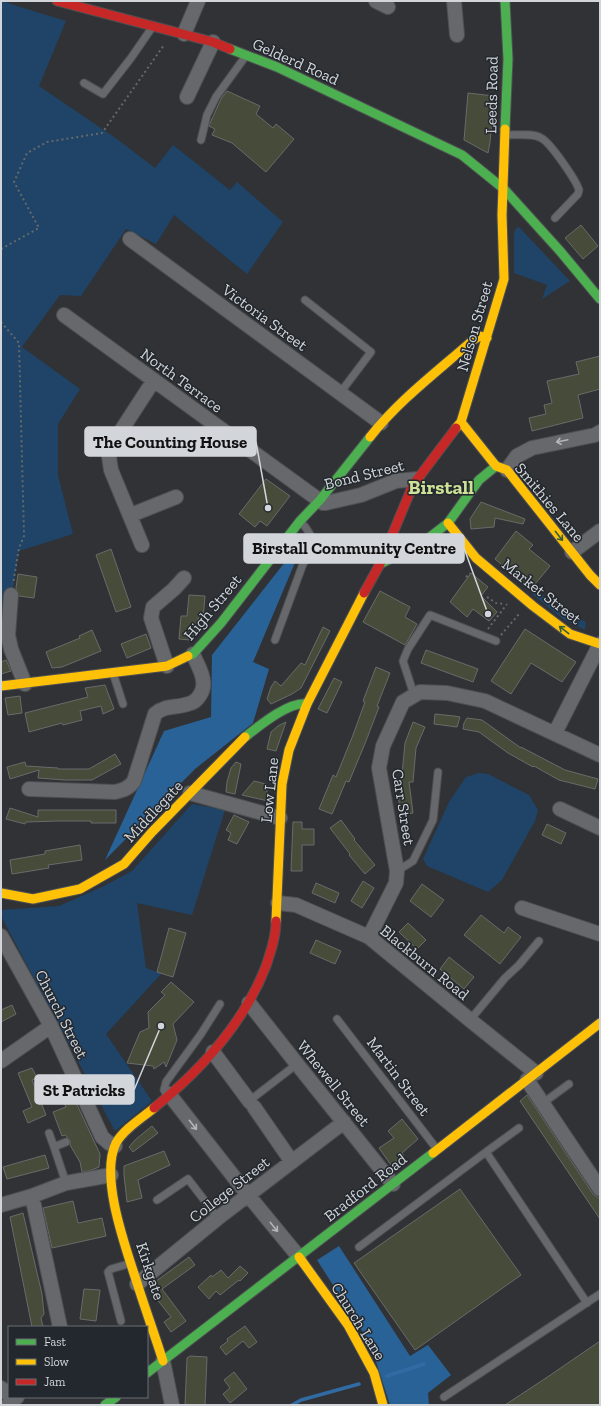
<svg xmlns="http://www.w3.org/2000/svg" width="601" height="1406" viewBox="0 0 601 1406" font-family="'Zilla Slab',serif">
<style>
.green{fill:#1f4468}
.forest{fill:#296297}
.lines{fill:none;stroke-linecap:round;stroke-linejoin:round}
.stream{stroke:#316ba4;stroke-width:3.5}
.building{fill:#464b3a;stroke:#696b6a}
.lane-casing{stroke:#4d4f52;stroke-width:9}
.street-casing{stroke:#4d4f52;stroke-width:16}
.fast-casing{stroke:#4d4f52;stroke-width:11}
.slow-casing{stroke:#4d4f52;stroke-width:11}
.jam-casing{stroke:#4d4f52;stroke-width:11}
.path{stroke:#66686a;stroke-width:2;stroke-dasharray:2 3;stroke-linecap:butt}
.lane{stroke:#66686b;stroke-width:7}
.street{stroke:#66686b;stroke-width:14}
.fast{stroke:#4caf50;stroke-width:9}
.slow{stroke:#ffc107;stroke-width:9}
.jam{stroke:#c62828;stroke-width:9}
.oneway{stroke:#b2b5b9}
.oneway2{stroke:#335e3c}
.labels{text-anchor:middle;stroke-width:3;stroke-linejoin:round;paint-order:stroke}
.street-label{font-size:16px;fill:#d2d6da;stroke:#23282e}
.district-label{font-size:20px;font-weight:bold;fill:#cde297;stroke:#23282e}
.leader{fill:none;stroke:#d2d6da;stroke-width:1.5}
.callout-dot{fill:#d2d6da;stroke:#23282e;stroke-width:1.5}
.callout{fill:#d2d6da;stroke:#d2d6da;stroke-width:1.5}
.callout-label{font-size:17px;text-anchor:middle;font-weight:bold;fill:#111}
</style>
<rect width="100%" height="100%" fill="#303235"/>
<path class="green" d="M1,1L66,21L39,86L117,139L155,168L173,145L230,190L237,182L283,222L247,274L174,215L156,244L126,229L81,296L60,295L22,347L80,389L58,424V475L73,534L19,551L7,625L1,628Z
M519,227L570,281L542,299L547,285L514,273V234L516,228Z
M535,589L561,609L586,622L585,630L563,619L532,594Z
M479,773L488,774L529,795L538,810L535,821L502,880L488,892L427,866L423,859L449,802L466,777Z
M192,804L225,810L192,915L137,903L146,968L157,972L162,973L106,1034L152,1101L115,1131L1,916V910L59,906L104,886L132,871Z"/>
<path class="forest" d="M307,534L253,662L269,669L253,723L195,769L105,860L164,731L211,717L212,655Z
M339,1246L410,1356L428,1345L451,1375L428,1393L429,1405H390L370,1343L317,1260Z"/>
<g class="lines">
<path class="stream" d="M387,1376L424,1364
M292,1405L301,1400L359,1384"/>
</g>
<path class="building" d="M227,91L260,106L256,114L273,128L276,124L294,139L266,172L232,143L212,135L215,129L209,126L211,121L221,99Z
M468,93L494,96L490,142L488,153L464,140Z
M581,225L598,246L583,259L565,238Z
M600,356V389L578,395L583,418L532,431L529,418L546,414L544,405L552,403L547,381L579,374L576,362Z
M266,479L290,496L267,526L260,521L255,527L239,514Z
M481,502L525,519L523,524L495,518L494,527L471,529L470,519Z
M516,531L533,545L529,549L550,566L531,589L495,559Z
M111,549L131,607L116,612L96,555Z
M471,573L488,587L481,596L497,612L489,621L473,609L467,617L450,602Z
M18,574L37,577L34,598L19,596L16,588Z
M380,591L410,607L405,617L417,624L405,645L363,622Z
M189,595L205,596L203,619L198,618L196,633L190,640L179,639L181,616H187Z
M323,627L330,631L301,688L292,694L271,704L267,699L271,687L275,681L281,686L301,663L305,665Z
M525,629L576,662L562,682L531,663L511,694L491,681Z
M92,630L101,651L62,667L52,668L46,652L80,638L79,636Z
M146,634L151,648L127,658L121,644Z
M426,650L478,669L473,682L421,663Z
M6,660L11,671L1,674V662Z
M376,667L390,673L377,706L379,707L366,741L349,782L346,781L332,814L319,809L333,775L336,777L353,735L365,702L363,701Z
M334,678L342,682L327,713L318,709Z
M105,685L114,709L103,714L101,706L80,711L82,720L63,725L62,723L29,732L25,713L88,697L85,688Z
M20,696L22,713L8,715L5,698Z
M435,714L454,716L460,717L457,727L434,724Z
M467,718L482,720L521,748V747L565,770L598,779L595,789L559,780L534,766L533,767L508,753L479,732L463,729L464,723Z
M286,722L276,751L267,749L271,732L278,726Z
M413,722L425,727L416,748L413,782H409L413,813L401,815L398,795H400L405,743Z
M115,754L121,764L92,780H65L38,778L39,770L10,779L7,767L25,762L26,766L58,768V769H89Z
M236,762L241,764L235,794L226,792L227,782L231,768Z
M254,781L266,784L268,801L242,795Z
M10,808L38,817V810H116V823H91V821H58L26,822L25,824L6,819Z
M234,815L249,822L237,844L228,840L231,833L226,830Z
M341,820L355,839L354,840L375,865L365,874L349,855L350,854L330,828Z
M293,822H302V829H314V845H302V871H291Z
M547,824L566,833L561,844L542,835Z
M80,845L82,860L48,865L49,868L12,874L10,860L45,854V851Z
M363,881L374,888L362,908L351,901Z
M316,883L339,893L335,903L312,893Z
M422,884L444,900L431,917L410,901Z
M481,915L504,933L508,927L521,937L500,964L464,935Z
M408,923L426,940L417,949L399,932Z
M169,928L186,933L173,977L157,972Z
M316,940L341,951L335,964L310,953Z
M449,957L474,977L464,989L440,969Z
M171,982L194,1002L173,1024L177,1040L166,1067L164,1062L154,1069L153,1066L127,1063L140,1032L149,1028L148,1012L165,995L161,992Z
M12,1005L16,1014L1,1022V1010Z
M32,1068L37,1078L32,1080L46,1115L28,1123L23,1111L32,1107L18,1073Z
M527,1095L593,1194L600,1199V1219L520,1101Z
M73,1096L100,1154L99,1167L92,1170L82,1172L80,1162L70,1145V1140L65,1135L62,1136L53,1112L66,1107L63,1101Z
M402,1119L418,1139L402,1153L404,1156L391,1165L379,1148L394,1138L388,1131Z
M152,1126L158,1133L133,1152L129,1147L135,1140Z
M164,1151L170,1165L138,1180L142,1198L127,1202L124,1175V1166Z
M45,1155L49,1168L7,1179L3,1167Z
M460,1189L521,1275L415,1350L354,1263Z
M73,1201L78,1223L102,1218L106,1236L52,1248L43,1208Z
M23,1213L42,1294L44,1314L41,1318L43,1327H32L10,1217Z
M189,1257L195,1265L162,1289L186,1321L171,1332L164,1322L171,1317L155,1297L151,1285Z
M240,1266L248,1273L240,1281L239,1280L220,1295L216,1291L209,1299L198,1287L211,1275L212,1277L221,1270L228,1278Z
M84,1289L100,1290L96,1321L80,1319Z
M245,1326L257,1342L249,1348L243,1341L226,1355L220,1347L228,1341L227,1339Z
M600,1341V1405H505L546,1378Z
M190,1356L207,1357L205,1405H185L187,1358Z
M234,1372L247,1389L230,1403L223,1394L230,1388L224,1380Z"/>
<g class="lines">
<g class="lane-casing">
<path id="lane" d="M84,83L103,94L131,58L151,29
M507,135C516,135 534,133 541,138C550,142 576,180 579,190L578,194L555,218
M201,140L207,115L216,97L245,57
M305,300L371,352L340,393
M275,640L303,564L316,544L306,528L301,522
M113,673L123,704
M414,695L403,661L408,649L430,615L496,641
M397,871L413,861L433,820L438,772
M337,1019L436,1148
M470,1020L505,978L519,965L539,941
M164,1090L166,1082L201,1034L220,1004
M249,1101L297,1064
M543,1103L569,1084
M49,1133L54,1147
M486,1152L519,1128
M66,1183L54,1147L66,1142
M157,1200L188,1179L218,1218
M359,1247L486,1152L587,1303
M121,1321L108,1272L111,1269L128,1264
M444,1397L600,1294"/>
</g>
<g class="street-casing">
<path id="street" d="M376,1L388,7
M454,1L457,35
M184,34L198,1
M187,97L213,42
M130,239L381,423
M64,315L323,503H326L361,495L396,481L417,479
M507,470L517,456L532,448L595,435L600,432
M131,515L176,497
M142,545L111,470L109,457L115,440L154,380
M572,552L600,531
M11,595L8,635L11,649L25,684
M167,666L151,618L153,607L174,589L184,578
M555,733L600,644
M29,789L115,792C124,790 129,788 134,781L155,714C165,705 176,708 188,704C198,702 205,690 203,680C202,671 196,662 193,654
M190,793L280,818
M560,809L600,828
M278,903L296,905L369,937L470,1020L536,1073
M522,908L600,934
M1,936L51,1026L102,1137L109,1143L115,1146
M369,937L396,883L397,871L379,768L383,746L403,702L420,692L447,693L485,701L600,755
M249,1003L297,1064L393,1184
M213,1052L250,1102
M1,1061L51,1026
M527,1080L600,1189
M169,1094L248,1195L299,1257
M254,1107L292,1162
M32,1196L60,1327
M1,1205L32,1196L66,1183L111,1175
M137,1284L218,1218L344,1122
M163,1361L172,1405
M1,1388L9,1395
M8,1405L17,1397"/>
</g>
<g class="fast-casing">
<path id="fast" d="M505,1L508,59L505,129
M230,49L277,67L462,155L504,189L560,251L600,299
M380,564L426,540L448,523L479,480L496,466
M188,656L193,654L221,623L300,521L320,500L370,437
M245,737C259,726 289,701 307,704
M147,1373L433,1153
M105,1405L116,1397"/>
</g>
<g class="slow-casing">
<path id="slow" d="M461,422L496,466L507,470L590,575L600,585
M456,428L461,422L504,279L502,215L505,129
M370,437C399,400 438,371 473,340L480,336L487,338
M448,523L476,558L533,606L570,634L600,644
M1,686L167,666L188,656
M1,893L33,899L80,889L124,864L152,832L245,737
M276,921L282,784L289,750L307,704L364,593
M154,1108C142,1118 124,1129 116,1143C99,1178 127,1251 138,1286C146,1311 155,1336 163,1361
M433,1153L600,1023
M299,1257L348,1325L374,1373L383,1405"/>
</g>
<g class="jam-casing">
<path id="jam" d="M57,1L213,42L230,49
M364,593L380,564L413,485L456,428
M154,1108C201,1070 244,1023 266,966C271,951 276,936 276,921"/>
</g>
<path class="path" d="M1,249L39,228L14,182L27,153L47,142L102,133L164,45
M1,322L19,343L24,536L19,548L13,584
M466,577L470,573
M487,597L496,603L505,604
M488,629L507,604
M501,635L519,614"/>
<use href="#lane" class="lane"/>
<use href="#street" class="street"/>
<use href="#fast" class="fast"/>
<use href="#slow" class="slow"/>
<use href="#jam" class="jam"/>
</g>
<defs><path id="oneway-shaft" d="M-6 0H5M1.5-3L5.5 0L1.5 3" fill="none" stroke-width="1.6" stroke-linecap="round" stroke-linejoin="round"/></defs>
<g class="oneway">
<use href="#oneway-shaft" transform="translate(562 441) rotate(168)"/>
<use href="#oneway-shaft" transform="translate(193 1125) rotate(52)"/>
<use href="#oneway-shaft" transform="translate(274 1227) rotate(51)"/>
</g>
<g class="oneway2">
<use href="#oneway-shaft" transform="translate(559 536) rotate(52)"/>
<use href="#oneway-shaft" transform="translate(564 630) rotate(-142)"/>
</g>
<g class="labels">
<g class="street-label">
<text transform="translate(296 61) rotate(24)" y="6">Gelderd Road</text>
<text transform="translate(491 95) rotate(-89)" y="6">Leeds Road</text>
<text transform="translate(265 317) rotate(36)" y="6">Victoria Street</text>
<text transform="translate(474 326) rotate(-74)" y="6">Nelson Street</text>
<text transform="translate(182 380) rotate(36)" y="6">North Terrace</text>
<text transform="translate(364 474) rotate(-14)" y="6">Bond Street</text>
<text transform="translate(550 502) rotate(50)" y="6">Smithies Lane</text>
<text transform="translate(542 591) rotate(38)" y="6">Market Street</text>
<text transform="translate(212 607) rotate(-50)" y="6">High Street</text>
<text transform="translate(269 790) rotate(-84)" y="6">Low Lane</text>
<text transform="translate(404 807) rotate(81)" y="6">Carr Street</text>
<text transform="translate(153 811) rotate(-47)" y="6">Middlegate</text>
<text transform="translate(425 962) rotate(39)" y="6">Blackburn Road</text>
<text transform="translate(62 1014) rotate(63)" y="6">Church Street</text>
<text transform="translate(399 1076) rotate(53)" y="6">Martin Street</text>
<text transform="translate(334 1083) rotate(51)" y="6">Whewell Street</text>
<text transform="translate(365 1187) rotate(-38)" y="6">Bradford Road</text>
<text transform="translate(229 1189) rotate(-38)" y="6">College Street</text>
<text transform="translate(151 1271) rotate(72)" y="6">Kirkgate</text>
<text transform="translate(359 1321) rotate(58)" y="6">Church Lane</text>
</g>
<g class="district-label">
<text x="441" y="494">Birstall</text>
</g>
</g>
<path class="leader" d="M268 508L256 442M488 614L464 548M161 1026L134 1090"/>
<g class="callout-dot">
<circle cx="268" cy="508" r="4"/>
<circle cx="488" cy="614" r="4"/>
<circle cx="161" cy="1026" r="4"/>
</g>
<g class="callout">
<rect x="85" y="427" width="171" height="29" rx="4"/>
<rect x="244" y="534" width="220" height="29" rx="4"/>
<rect x="35" y="1075" width="99" height="29" rx="4"/>
</g>
<g class="callout-label">
<text x="170" y="448">The Counting House</text>
<text x="354" y="554">Birstall Community Centre</text>
<text x="84" y="1096">St Patricks</text>
</g>
<rect width="601" height="1406" fill="none" stroke="#d2d6da" stroke-width="4"/>
<rect x="8" y="1326" width="140" height="72" fill="#23282e" stroke="#696e73"/>
<rect x="16" y="1339" width="20" height="6" fill="#4caf50" stroke="#696e73"/>
<text x="44" y="1346" font-size="12" fill="#d2d6da">Fast</text>
<rect x="16" y="1359" width="20" height="6" fill="#ffc107" stroke="#696e73"/>
<text x="44" y="1366" font-size="12" fill="#d2d6da">Slow</text>
<rect x="16" y="1379" width="20" height="6" fill="#c62828" stroke="#696e73"/>
<text x="44" y="1386" font-size="12" fill="#d2d6da">Jam</text>
</svg>
